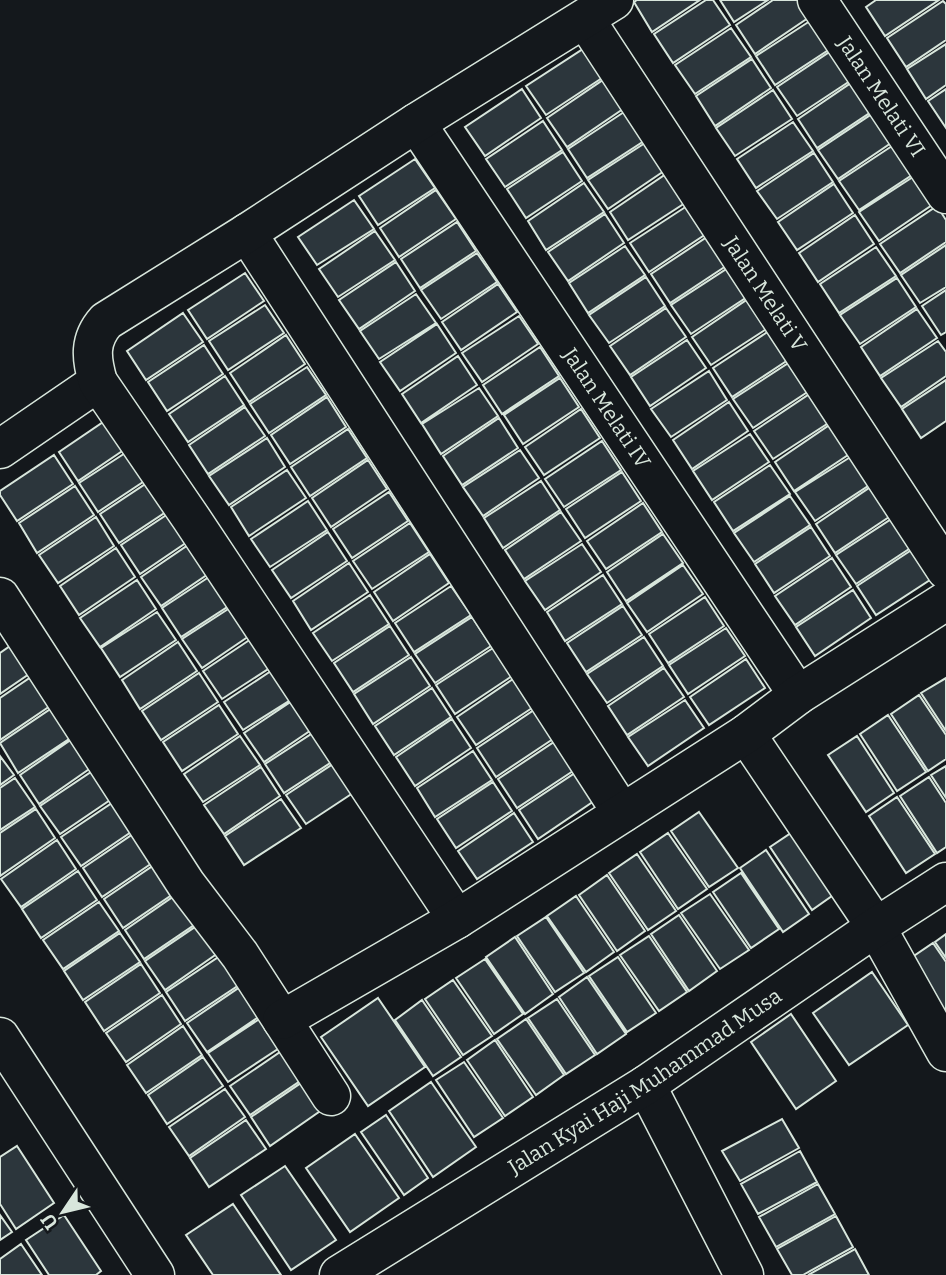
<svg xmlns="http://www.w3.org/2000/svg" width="946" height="1275" viewBox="0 0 946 1275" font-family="Bitter,serif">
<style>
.building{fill:#2c363c;stroke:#d8e6dc;stroke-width:2}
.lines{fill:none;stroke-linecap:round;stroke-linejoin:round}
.minor-casing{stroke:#d8e6dc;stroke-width:41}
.minor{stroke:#14181c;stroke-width:38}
.labels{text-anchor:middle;stroke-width:5;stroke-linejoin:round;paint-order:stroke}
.street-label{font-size:21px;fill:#d8e6dc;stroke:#14181c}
</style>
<rect width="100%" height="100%" fill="#14181c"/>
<path class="building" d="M637,0H700L652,32L634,2Z
M706,0H713L730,25L673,63L654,34Z
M720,0H768L734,22Z
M773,0H801L811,16L755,54L736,25Z
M876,0H939L885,36L866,7Z
M943,1L946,4V40L906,67L887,38Z
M813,19L833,47L775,85L756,56Z
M731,28L751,57L695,94L675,65Z
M946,44V85L926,99L907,69Z
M583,49L602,78L546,115L526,86Z
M834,49L853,79L797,116L777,87Z
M752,59L771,88L715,126L696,96Z
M603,80L623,109L567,147L547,118Z
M854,81L874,110L817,148L798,119Z
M522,89L541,118L485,156L465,127Z
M946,89V128L928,101Z
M773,90L792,119L735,156L716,128Z
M624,112L644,141L587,178L568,149Z
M875,112L894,141L838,179L818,150Z
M543,121L562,150L505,187L486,159Z
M793,122L813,151L756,188L737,159Z
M645,143L664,171L608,209L588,180Z
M895,144L915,173L859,210L839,181Z
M563,152L582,181L526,218L507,189Z
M814,153L833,182L777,219L757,191Z
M415,159L435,188L378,225L359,196Z
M666,174L685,203L628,240L610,212Z
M916,175L935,203L879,241L859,212Z
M584,183L604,212L546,250L528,221Z
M834,184L853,213L797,250L778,222Z
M436,190L456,219L399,257L380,228Z
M354,200L374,229L317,265L298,237Z
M687,206L706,234L649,272L630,243Z
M937,206L946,220V242L900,273L880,244Z
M605,214L624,243L568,281L548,252Z
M855,215L874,244L818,282L799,253Z
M457,222L476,251L420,288L401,259Z
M375,231L395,260L338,297L319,269Z
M707,237L726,266L670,303L651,274Z
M946,245V287L920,303L901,275Z
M625,246L645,275L588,313L569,283Z
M876,247L896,276L839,313L820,284Z
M477,253L497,282L441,319L421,290Z
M396,262L415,291L359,329L339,300Z
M728,268L747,297L691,334L671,305Z
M245,273L264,301L207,339L188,310Z
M646,277L665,306L609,343L589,315Z
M897,278L916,307L860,344L840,315Z
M498,284L517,312L461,350L442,322Z
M946,290V332L941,335L922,306Z
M416,294L436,323L379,359L360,331Z
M748,299L768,328L711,365L692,337Z
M265,305L284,333L228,370L209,341Z
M666,308L686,337L630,375L610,346Z
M917,309L937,338L880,376L861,347Z
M183,313L203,342L146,380L127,351Z
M519,316L538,344L482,382L462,353Z
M437,324L456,353L400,391L380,362Z
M769,331L788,360L732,397L713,368Z
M286,335L305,364L249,402L230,373Z
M687,340L706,368L650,406L631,377Z
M938,341L946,352V376L901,407L881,378Z
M204,345L223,374L167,411L148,382Z
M540,347L559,376L502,414L483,385Z
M458,356L477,385L421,423L402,394Z
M790,362L809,391L753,428L733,399Z
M307,367L326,395L269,433L250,404Z
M709,371L727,400L671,437L651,409Z
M225,376L244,405L188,442L169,414Z
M560,378L579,407L523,444L504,415Z
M946,380V421L921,438L902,409Z
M479,388L498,416L441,454L422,424Z
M811,393L830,422L773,459L754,431Z
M327,397L346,427L290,464L271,435Z
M729,402L748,431L692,469L673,440Z
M245,407L265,436L208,474L189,445Z
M581,409L600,438L544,475L525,447Z
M115,414L134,443L78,481L59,452Z
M499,418L518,448L462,485L443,456Z
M831,424L851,453L794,491L775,462Z
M348,429L367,458L310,496L291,467Z
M750,434L769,462L712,500L693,471Z
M267,438L285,467L229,505L209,476Z
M602,441L621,470L564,507L545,479Z
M136,446L155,474L98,512L79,483Z
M520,450L539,478L483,516L463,487Z
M54,455L73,484L17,521L0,495V491Z
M852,456L871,484L815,521L795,492Z
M368,460L387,489L331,527L312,498Z
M770,465L790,494L733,531L714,502Z
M287,470L306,498L249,536L231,507Z
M622,472L641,501L585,538L566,509Z
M156,477L175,506L119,543L100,514Z
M541,481L560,510L503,548L484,518Z
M75,486L94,515L37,553L19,523Z
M872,486L892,515L835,553L816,524Z
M389,492L408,521L352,558L333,529Z
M790,496L810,525L754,562L734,533Z
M308,501L327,530L270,567L251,539Z
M643,503L662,532L606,569L587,541Z
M177,508L196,536L140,574L121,545Z
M561,512L581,541L524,579L505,550Z
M96,517L114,546L58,583L39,555Z
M893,518L912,547L856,584L836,555Z
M410,523L429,552L372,589L353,561Z
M811,527L830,556L774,593L755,564Z
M328,532L347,561L291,598L272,570Z
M663,534L683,563L626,601L607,572Z
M197,539L217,568L161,606L141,577Z
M582,544L601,572L545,610L525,581Z
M116,548L135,577L79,615L60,586Z
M913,549L933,578L876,615L857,586Z
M430,554L449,583L393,621L374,592Z
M832,558L851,587L795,625L775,596Z
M349,563L368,592L311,630L293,601Z
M683,565L703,594L647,632L627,603Z
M218,571L238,600L181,637L162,608Z
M603,575L622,604L565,641L547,612Z
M137,580L156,609L100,647L80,618Z
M451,586L471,615L414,652L395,623Z
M853,590L871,618L815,656L796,627Z
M370,595L389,624L332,661L313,633Z
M705,597L724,626L668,663L649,634Z
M239,602L258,630L202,668L182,639Z
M623,606L642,635L586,672L567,643Z
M157,612L176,640L120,677L101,648Z
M472,617L491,646L435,683L415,654Z
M390,626L409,655L353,692L334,663Z
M726,628L745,656L688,694L669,665Z
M260,633L279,662L222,699L203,671Z
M644,637L663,666L607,703L587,674Z
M178,642L197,671L140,709L122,680Z
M13,644L32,672L0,694V653Z
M493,648L512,676L455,714L436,685Z
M411,657L430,686L373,724L354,694Z
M746,659L765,688L709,725L690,697Z
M280,665L300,694L243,730L224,702Z
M664,668L684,697L627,735L608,706Z
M199,673L218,702L161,740L142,711Z
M34,675L53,704L0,740V698Z
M946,678V731L921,693Z
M513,679L532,708L476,745L457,717Z
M432,688L451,717L394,755L375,726Z
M301,695L320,724L264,762L244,733Z
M919,695L946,735V759L928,771L891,714Z
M685,700L704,728L648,766L628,737Z
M219,705L238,734L182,771L163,742Z
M55,706L75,735L18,773L0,743Z
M534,710L553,739L496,777L477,748Z
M888,715L926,772L897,791L860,734Z
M452,719L471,748L415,786L396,757Z
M322,727L341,756L284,793L265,764Z
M240,736L260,765L203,802L184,774Z
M857,736L894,793L866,812L828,755Z
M75,737L95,765L39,804L20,775Z
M554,742L573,771L517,808L498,779Z
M473,751L492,780L435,817L417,788Z
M0,756L14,775L0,785Z
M342,758L362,787L306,824L286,795Z
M946,766V798L931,775Z
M261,767L280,796L224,834L204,805Z
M97,768L116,796L60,834L40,806Z
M575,773L594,801L538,839L519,810Z
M929,777L946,803V847L937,853L900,796Z
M15,778L35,807L0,830V788Z
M493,782L512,811L456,848L437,819Z
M897,797L935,854L906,873L869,816Z
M118,799L137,828L81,866L61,837Z
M281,799L301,828L244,865L225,836Z
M36,809L55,838L0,876V833Z
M699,812L738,868L709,887L671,831Z
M514,813L533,842L477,879L458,851Z
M797,829L839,891L812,910L770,847Z
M139,830L158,859L102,897L83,868Z
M668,833L707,889L678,909L640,852Z
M57,840L76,869L21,907L1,879Z
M766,850L809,914L783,932L740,868Z
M637,854L676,911L648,930L609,873Z
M160,861L179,890L123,928L104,899Z
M78,871L97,900L41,938L22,909Z
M741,873L779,929L751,948L713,892Z
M607,875L645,931L617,951L579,895Z
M180,892L200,921L144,959L125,930Z
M710,894L749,950L720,969L681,913Z
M576,896L614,952L586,972L547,916Z
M99,902L119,931L63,969L43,940Z
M679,915L717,971L689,991L651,934Z
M546,917L584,973L555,992L517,936Z
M201,923L221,951L165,990L145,961Z
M120,933L140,962L83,1000L64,971Z
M946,934V958L935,942Z
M649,936L687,992L659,1011L620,955Z
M515,937L553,994L525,1014L486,957Z
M933,943L946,962V1017L905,962Z
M223,954L242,983L185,1021L166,992Z
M618,957L656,1013L627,1032L589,976Z
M485,959L523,1014L494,1034L456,978Z
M141,964L160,993L104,1031L85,1002Z
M872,972L908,1025L849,1065L813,1013Z
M587,977L626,1034L597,1054L559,997Z
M453,980L492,1036L463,1055L425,999Z
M243,985L263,1014L207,1052L187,1023Z
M162,995L181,1024L126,1062L106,1033Z
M378,998L425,1067L368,1106L321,1037Z
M557,999L595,1055L566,1074L528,1018Z
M422,1000L461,1057L433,1076L395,1020Z
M791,1014L836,1081L796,1109L751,1042Z
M264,1016L284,1045L228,1082L208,1053Z
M526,1019L564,1075L536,1095L497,1039Z
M183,1026L202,1055L146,1093L127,1065Z
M495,1040L533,1097L505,1116L467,1060Z
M286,1048L306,1077L250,1115L230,1086Z
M203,1057L223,1086L167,1124L148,1095Z
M464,1062L503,1118L474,1137L436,1080Z
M307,1079L326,1107L270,1146L251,1117Z
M431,1082L476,1147L433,1177L389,1111Z
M225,1089L245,1117L189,1156L169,1127Z
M386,1115L428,1178L404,1195L361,1132Z
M782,1119L799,1148L740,1181L722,1151Z
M246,1120L266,1149L209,1187L190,1158Z
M355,1134L399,1198L350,1232L306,1168Z
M17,1146L54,1203L16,1229L0,1204V1157Z
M800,1151L817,1182L758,1214L741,1184Z
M285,1166L336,1240L291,1270L241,1195Z
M818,1184L835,1214L776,1247L759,1217Z
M233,1204L281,1275H213L186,1235Z
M0,1215L12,1232L0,1240Z
M64,1215L101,1271L96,1275H49L26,1240Z
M836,1216L853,1247L803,1275H792L777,1249Z
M21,1244L42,1275H0V1259Z
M855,1249L869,1275H808Z"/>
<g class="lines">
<g class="minor-casing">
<g id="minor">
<path id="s1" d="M817,0L946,194"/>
<path id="s2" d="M585,19L946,570"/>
<path id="s3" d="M416,123L798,695"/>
<path d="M247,233L622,813"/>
<path d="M0,449L98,382"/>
<path d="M0,597L186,884L240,955L331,1096"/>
<path d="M746,734L876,927L946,1052"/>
<path d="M457,919L191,518L98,382C91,358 89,340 106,321L247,233L416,123L614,0"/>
<path d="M282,1020L457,919L746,734L798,695L946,601"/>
<path d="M0,1037L155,1275"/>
<path d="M646,1085L744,1275"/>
<path id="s4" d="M339,1275L646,1085L876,927L946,882"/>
</g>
</g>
<use href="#minor" class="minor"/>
</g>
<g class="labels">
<g class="street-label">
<text dy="7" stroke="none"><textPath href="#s1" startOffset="116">Jalan Melati VI</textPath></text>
<text dy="7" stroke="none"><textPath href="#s2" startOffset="329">Jalan Melati V</textPath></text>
<text dy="7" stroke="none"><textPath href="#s3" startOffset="343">Jalan Melati IV</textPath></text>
<text dy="7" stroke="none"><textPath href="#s4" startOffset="362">Jalan Kyai Haji Muhammad Musa</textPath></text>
</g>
</g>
<g transform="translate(63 1212) rotate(235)" stroke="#14181c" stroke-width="5" paint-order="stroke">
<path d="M0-5L12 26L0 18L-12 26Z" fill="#d8e6dc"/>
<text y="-10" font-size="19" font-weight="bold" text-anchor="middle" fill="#d8e6dc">U</text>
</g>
</svg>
